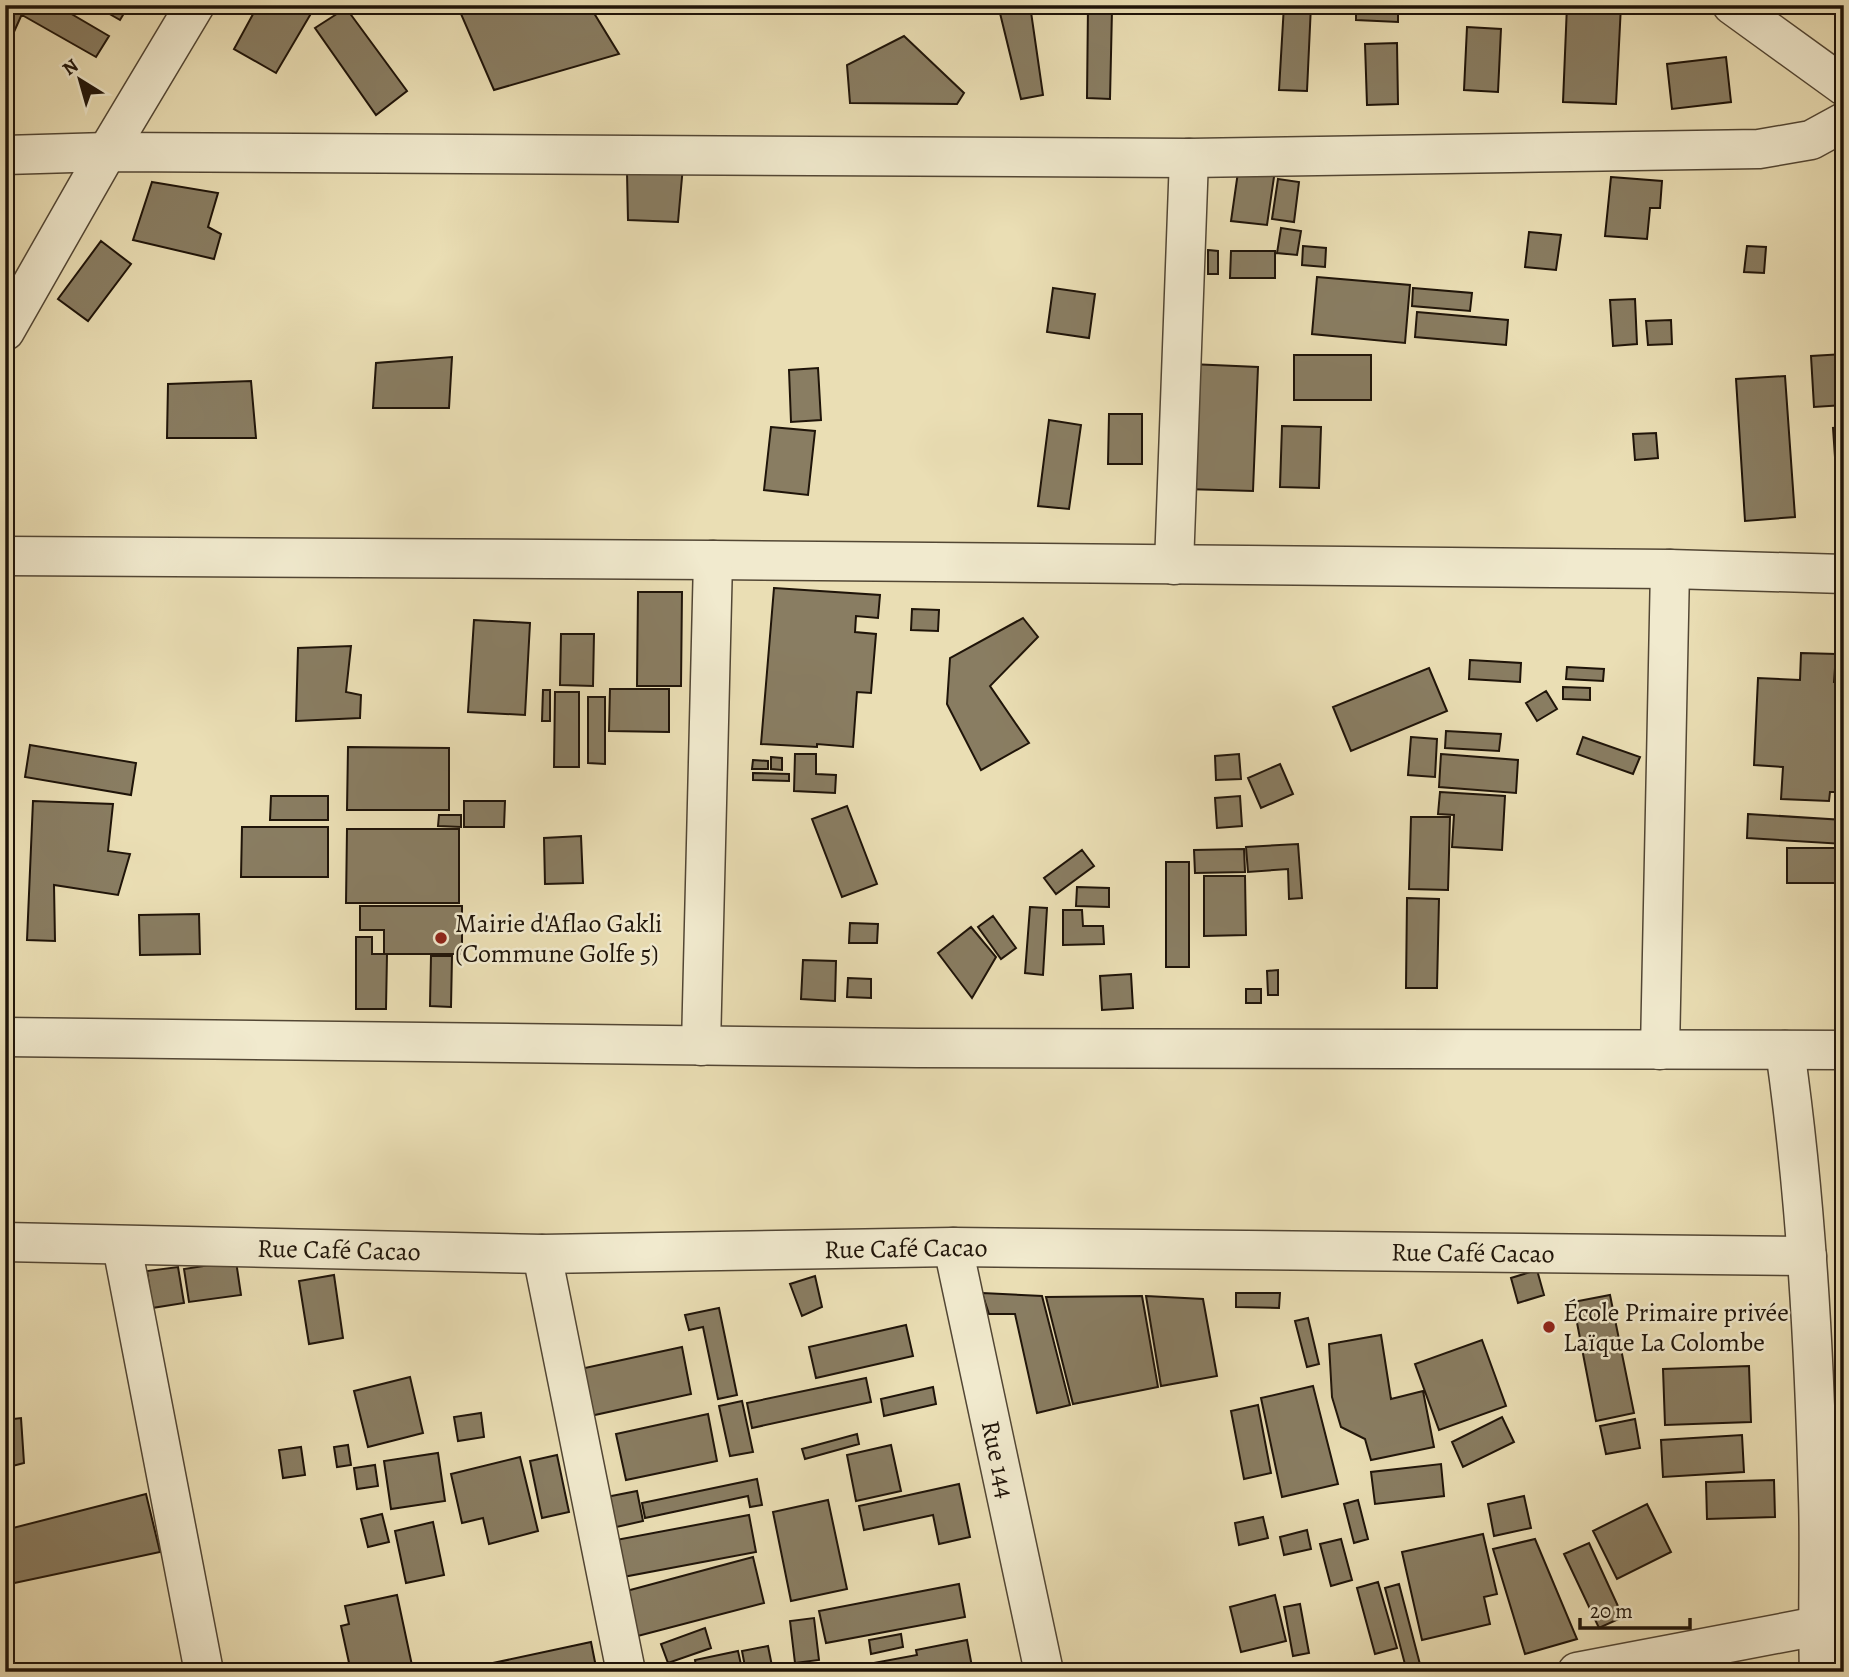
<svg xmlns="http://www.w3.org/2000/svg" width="1849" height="1677" viewBox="0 0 1849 1677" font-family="Alegreya,serif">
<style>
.building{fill:#897d62;stroke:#1f1409;stroke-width:2}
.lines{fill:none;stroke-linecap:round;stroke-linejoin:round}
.street-casing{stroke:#524634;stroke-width:41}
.street{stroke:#f1eace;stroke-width:38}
.poi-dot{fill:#8f2418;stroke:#f1eace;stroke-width:2.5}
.labels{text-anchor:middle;stroke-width:5;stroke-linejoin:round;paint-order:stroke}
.poi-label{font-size:26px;fill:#1f1409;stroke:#f1eace;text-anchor:start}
.street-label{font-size:26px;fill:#1f1409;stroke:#f1eace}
</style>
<rect width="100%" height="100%" fill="#eadeb4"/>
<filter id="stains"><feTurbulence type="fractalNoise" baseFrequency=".00286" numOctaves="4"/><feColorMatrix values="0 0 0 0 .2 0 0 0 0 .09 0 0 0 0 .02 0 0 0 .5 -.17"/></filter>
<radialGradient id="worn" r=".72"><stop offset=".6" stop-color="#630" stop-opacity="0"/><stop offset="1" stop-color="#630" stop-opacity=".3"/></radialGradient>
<path class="building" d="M8,5H26L5,52V11Z
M28,5H56L109,36L96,57L22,15Z
M94,5H129L120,20Z
M258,5H316L276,73L234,49Z
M475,5H589L619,54L494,90L461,14Z
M998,5H1030L1043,95L1021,99Z
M1088,5L1112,10L1110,99L1087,98Z
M1284,5H1311L1307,91L1279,90Z
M1356,5H1398V22L1356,20Z
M1567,5H1621L1616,104L1563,102Z
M346,8L407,91L376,115L315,28Z
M1467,27L1501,29L1498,92L1464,90Z
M904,36L964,93L957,104L850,103L847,65Z
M1397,43L1398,104L1367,105L1365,44Z
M1726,57L1731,102L1672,109L1667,64Z
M1239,165L1275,170L1267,225L1231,221Z
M683,166L678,222L628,220L627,173Z
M1611,177L1662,181L1660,208H1650L1647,239L1605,236Z
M1278,179L1299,182L1294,222L1272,219Z
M152,182L218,193L208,227L221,234L214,259L133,240Z
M1281,228L1301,231L1297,255L1277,253Z
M1529,232L1561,235L1556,270L1525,267Z
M101,241L131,264L88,321L58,299Z
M1303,246L1326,248L1325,267L1302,265Z
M1747,246L1766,247L1764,273L1744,272Z
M1208,250L1218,251V274H1208Z
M1231,251H1275V278H1230Z
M1317,277L1410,285L1405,343L1312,334Z
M1053,288L1095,294L1089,338L1047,332Z
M1413,288L1472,293L1470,311L1412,306Z
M1635,299L1637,344L1613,346L1610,300Z
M1417,312L1508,320L1506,345L1415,337Z
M1671,320L1672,344L1648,345L1646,321Z
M1844,354V405L1814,407L1811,356Z
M1294,355H1371V400H1294Z
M452,357L449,408H373L376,363Z
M1190,364L1258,367L1253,491L1185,489Z
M818,368L821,420L791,422L789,370Z
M1785,376L1795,517L1745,521L1736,379Z
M251,381L256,438H167L168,384Z
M1109,414H1142V464H1108Z
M1049,420L1081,425L1069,509L1038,506Z
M1282,426L1321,427L1319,488L1280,487Z
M771,427L815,431L808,495L764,490Z
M1844,427V530H1840L1833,428Z
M1656,433L1658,458L1635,460L1633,434Z
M774,588L880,595L878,618L856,616L855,632L876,634L871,693L857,692L853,747L817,744V747L761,744Z
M638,592H682L681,686H637Z
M912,609L939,610L938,631L911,630Z
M1023,618L1038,637L990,686L1029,743L981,770L947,704L950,658Z
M474,620L530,623L525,715L468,712Z
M561,634H594L593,686L560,685Z
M351,646L346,692L361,695L360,718L296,721L298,648Z
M1801,653L1836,654L1834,682H1844V792H1830L1829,801L1781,799L1783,767L1754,765L1758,678L1800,680Z
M1470,660L1521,663L1520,682L1469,679Z
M1567,667L1604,669L1603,681L1566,679Z
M1429,668L1447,711L1351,751L1333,707Z
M1563,687L1590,688V700L1563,699Z
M610,689H669V732L609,731Z
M543,690H550V721H542Z
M1546,691L1557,709L1537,721L1526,703Z
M555,692H579V767H554Z
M588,697H605V764L588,763Z
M1446,731L1501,734L1499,751L1445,748Z
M1411,737L1437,739L1435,777L1408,775Z
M1583,737L1640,757L1633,774L1577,754Z
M30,745L136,763L131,795L25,777Z
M348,747L449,748V810H347Z
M795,754H816V774L836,775L835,793L794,791Z
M1239,754L1241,779L1216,780L1215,756Z
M1441,754L1518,760L1516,793L1439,787Z
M771,757L782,758V770L771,769Z
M753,760L768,761V769H752Z
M1280,764L1293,794L1261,808L1248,778Z
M753,773L789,774V781L753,780Z
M1440,792L1505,796L1502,850L1452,847L1454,815L1438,814Z
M271,796H328V820H270Z
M1240,796L1242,826L1217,828L1215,798Z
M33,801L113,804L108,851L130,854L118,895L54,885L55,941L27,940Z
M464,801H505L504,827H464Z
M847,806L877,884L842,897L812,819Z
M1748,814L1844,820V844L1747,838Z
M439,815H461V827L438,826Z
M1411,817H1450L1448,890L1409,889Z
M242,827H328V877H241Z
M347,829H459V903H346Z
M581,836L583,883L545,884L544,838Z
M1298,844L1302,898L1289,899L1288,869L1248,872L1246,847Z
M1787,848H1844V883H1787Z
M1244,849L1245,872L1195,873L1194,850Z
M1082,850L1094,866L1056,894L1044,878Z
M1166,862H1189V967H1166Z
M1204,876H1245L1246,935L1204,936Z
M1077,887L1109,888V907L1076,906Z
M1407,898L1439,899L1437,988H1406Z
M360,906H462V954H384V930H360Z
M1030,907L1047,908L1043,975L1025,973Z
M1063,910H1082L1083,926H1103L1104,944L1063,945Z
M199,914L200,954L140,955L139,915Z
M993,916L1016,948L1001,959L978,927Z
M850,923L878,924L877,943H849Z
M971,927L996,957L972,998L938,953Z
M356,937H372V954H387L386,1009H356Z
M431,956H452L451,1007L430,1006Z
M803,960L836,961L835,1001L801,999Z
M1278,970V995H1268L1267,971Z
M1131,974L1133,1008L1102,1010L1100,976Z
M848,978L871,979V998L847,997Z
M1246,989H1261V1003H1246Z
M236,1261L241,1295L189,1302L184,1269Z
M178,1267L184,1303L152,1308L147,1271Z
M1537,1270L1544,1295L1518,1303L1511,1278Z
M334,1275L343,1338L309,1344L299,1281Z
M815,1276L822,1307L802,1316L790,1284Z
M982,1293L1042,1296L1070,1405L1037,1413L1015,1314H989Z
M1236,1293H1280L1279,1308L1236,1307Z
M1610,1295L1634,1413L1596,1421L1573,1302Z
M1142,1296L1158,1387L1073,1404L1046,1297Z
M1146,1296L1203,1299L1217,1376L1161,1386Z
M719,1308L737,1395L718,1399L703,1327L689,1330L685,1315Z
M1308,1318L1319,1364L1307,1367L1295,1321Z
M906,1325L913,1356L816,1378L809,1347Z
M1381,1335L1391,1399L1423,1391L1434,1447L1371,1460L1365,1439L1341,1427L1332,1397L1329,1344Z
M1482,1340L1506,1406L1439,1430L1415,1364Z
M682,1347L691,1394L581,1418L571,1371Z
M1749,1366L1751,1422L1665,1425L1663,1369Z
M410,1377L423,1433L368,1447L354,1391Z
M866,1378L871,1402L752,1428L747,1403Z
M1313,1386L1338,1484L1282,1497L1261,1398Z
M933,1387L936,1404L884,1416L881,1399Z
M5,1390L13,1411L5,1412Z
M742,1401L753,1452L730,1456L719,1406Z
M1258,1405L1271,1473L1244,1479L1231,1411Z
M481,1413L484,1437L458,1441L454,1417Z
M708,1414L717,1461L626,1480L616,1434Z
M1502,1417L1514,1442L1463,1467L1452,1442Z
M21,1418L24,1463L5,1468V1420Z
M1635,1419L1640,1448L1606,1454L1600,1426Z
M857,1434L859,1444L805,1459L802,1449Z
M1742,1435L1744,1472L1663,1477L1661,1440Z
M348,1445L351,1465L337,1467L334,1447Z
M891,1445L901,1491L856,1501L847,1455Z
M301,1447L305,1475L283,1478L279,1450Z
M438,1453L445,1501L391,1509L384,1461Z
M557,1455L569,1512L542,1518L530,1461Z
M520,1457L538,1531L489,1544L483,1518L462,1523L451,1474Z
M1441,1464L1444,1496L1375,1504L1371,1472Z
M375,1465L378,1486L357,1489L354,1468Z
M757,1479L762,1505L750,1507L748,1496L645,1518L642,1503Z
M1774,1480L1775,1517L1707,1519L1706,1482Z
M959,1484L970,1537L939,1544L933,1515L864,1530L859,1506Z
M637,1491L643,1521L603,1530L596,1499Z
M5,1493L12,1509L5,1512Z
M146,1494L160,1552L5,1585V1530Z
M1524,1496L1531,1528L1494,1536L1488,1504Z
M828,1500L847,1589L791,1601L773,1512Z
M1358,1500L1368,1539L1354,1543L1344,1504Z
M1647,1504L1671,1552L1617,1579L1593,1531Z
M382,1514L389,1542L368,1547L361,1519Z
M749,1515L756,1552L623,1577L616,1540Z
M1263,1517L1268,1538L1239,1545L1235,1523Z
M433,1522L444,1575L406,1583L395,1531Z
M1307,1530L1311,1549L1284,1555L1280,1537Z
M1483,1534L1497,1594L1484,1597L1490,1624L1422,1640L1402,1552Z
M1341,1539L1352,1580L1331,1586L1320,1544Z
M1535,1539L1577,1639L1525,1654L1493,1549Z
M1589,1543L1623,1617L1599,1628L1564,1554Z
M753,1557L764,1603L630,1638L619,1593Z
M1378,1582L1397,1648L1375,1654L1357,1588Z
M959,1584L965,1617L826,1643L819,1611Z
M1399,1584L1422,1672H1407L1385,1588Z
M397,1595L413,1670L402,1672H351L341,1626L349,1624L345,1606Z
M1275,1595L1286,1641L1241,1652L1230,1607Z
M1300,1604L1309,1653L1293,1656L1284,1607Z
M814,1618L819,1660L795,1663L790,1621Z
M705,1628L711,1648L668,1663L661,1644Z
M901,1634L903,1647L871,1654L869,1640Z
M967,1640L973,1672H853L852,1667L917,1655L916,1650Z
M591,1642L597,1672H451Z
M768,1646L773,1671L746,1672L742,1651Z
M738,1651L742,1669L731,1672H697L695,1660Z"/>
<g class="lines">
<g class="street-casing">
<g id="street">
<path d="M1732,5L1844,86"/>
<path d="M5,155L107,152L1189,158L1759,149L1811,140L1844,122"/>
<path d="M5,331L107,152L195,5"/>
<path d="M5,556L713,560L1670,569L1844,574"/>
<path d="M1174,565L1189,158"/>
<path d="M5,1037L917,1048L1844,1050"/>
<path d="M701,1046L713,560"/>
<path d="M1660,1050L1670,569"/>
<path d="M1785,1050C1806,1197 1814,1347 1818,1496C1820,1554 1817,1613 1819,1672"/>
<path id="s1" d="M5,1242L542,1254L953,1247L1807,1256"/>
<path d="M122,1246L204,1672"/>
<path id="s2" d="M953,1247L1044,1672"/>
<path d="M542,1254L626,1672"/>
<path d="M1577,1672L1818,1626"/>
</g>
</g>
<use href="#street" class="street"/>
</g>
<g class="poi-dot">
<circle cx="441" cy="938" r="7"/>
<circle cx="1549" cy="1327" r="7"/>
</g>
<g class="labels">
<g class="poi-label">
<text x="455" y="932">Mairie d'Aflao Gakli<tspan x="455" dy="30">(Commune Golfe 5)</tspan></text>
<text x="1563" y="1321">École Primaire privée<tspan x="1563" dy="30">Laïque La Colombe</tspan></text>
</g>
<g class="street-label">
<text dy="9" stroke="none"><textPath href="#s1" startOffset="901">Rue Café Cacao</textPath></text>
<text dy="9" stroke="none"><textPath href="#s1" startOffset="334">Rue Café Cacao</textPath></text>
<text dy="9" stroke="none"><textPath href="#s1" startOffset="1468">Rue Café Cacao</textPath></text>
<text dy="9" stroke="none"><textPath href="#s2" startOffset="217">Rue 144</textPath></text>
</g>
</g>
<rect width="1849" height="1677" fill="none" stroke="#eadeb4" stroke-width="28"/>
<rect x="7" y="7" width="1835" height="1663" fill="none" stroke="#1f1409" stroke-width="3.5"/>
<rect x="14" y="14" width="1821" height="1649" fill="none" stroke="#1f1409" stroke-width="2"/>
<g transform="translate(80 80) rotate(323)" stroke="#f1eace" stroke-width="5" paint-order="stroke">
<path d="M0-5L12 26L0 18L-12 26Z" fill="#1f1409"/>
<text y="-10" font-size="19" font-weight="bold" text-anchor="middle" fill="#1f1409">N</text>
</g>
<path d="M1580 1618v10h110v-10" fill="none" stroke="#1f1409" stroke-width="3.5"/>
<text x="1590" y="1618" font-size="21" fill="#1f1409" stroke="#f1eace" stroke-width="5" paint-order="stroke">20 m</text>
<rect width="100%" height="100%" filter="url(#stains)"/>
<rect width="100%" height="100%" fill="url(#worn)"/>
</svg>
